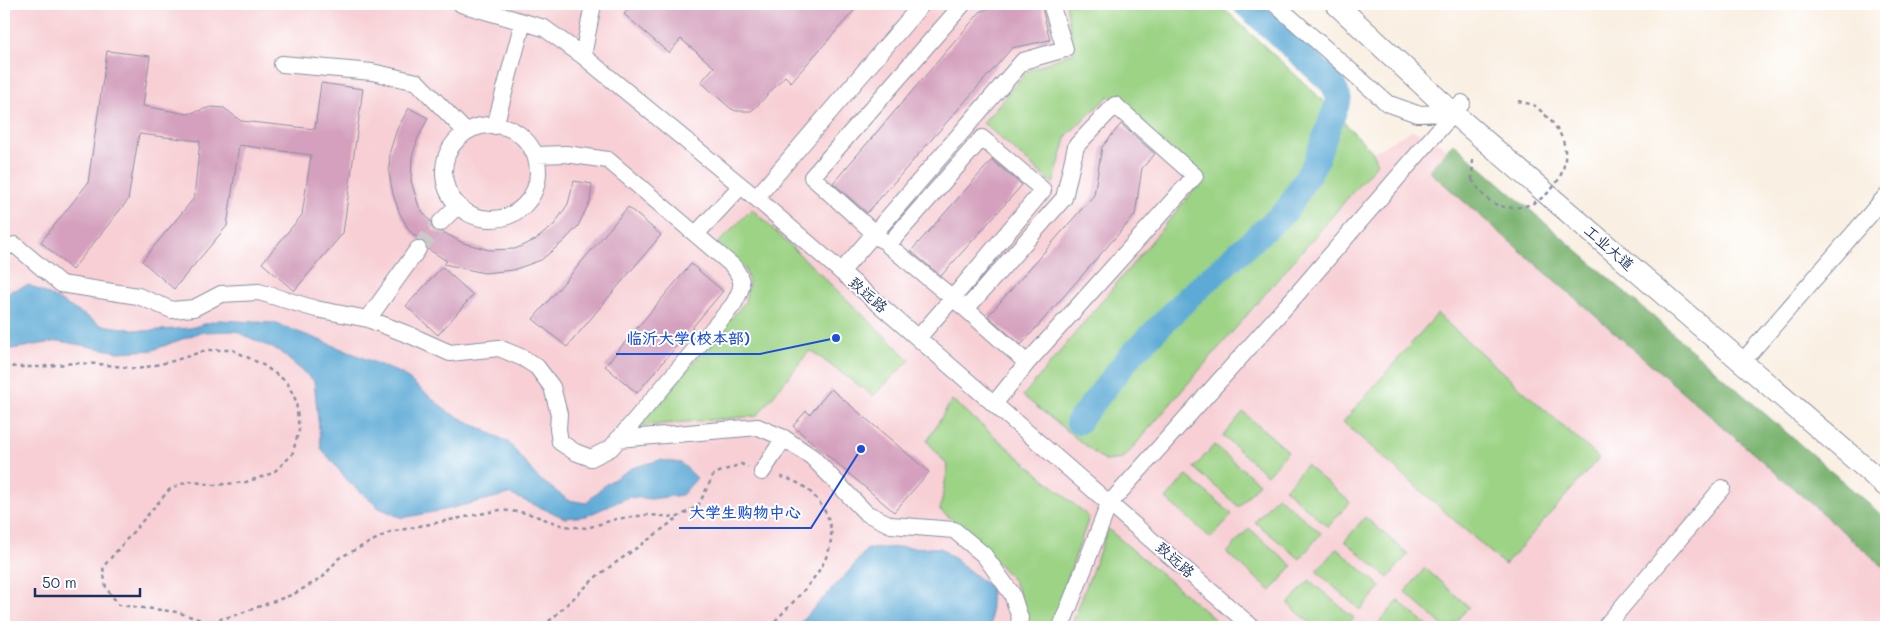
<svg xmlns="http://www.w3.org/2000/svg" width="1890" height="631" viewBox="0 0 1890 631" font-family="Mali,'LXGW WenKai TC',sans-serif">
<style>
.built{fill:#f7cfd4}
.green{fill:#9cd385;stroke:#5c8172}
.forest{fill:#7db572;stroke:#4c7268}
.water{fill:#5daad6;stroke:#3c6c9a}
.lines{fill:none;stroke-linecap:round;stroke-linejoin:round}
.river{stroke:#5daad6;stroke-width:25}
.building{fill:#d4a0bd}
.minor-tunnel{stroke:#cdc9c8;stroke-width:16;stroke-dasharray:16 8;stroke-linecap:butt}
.minor-casing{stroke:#8a8fa0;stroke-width:18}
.major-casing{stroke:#8a8fa0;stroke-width:23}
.path{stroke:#8a8fa0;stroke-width:2.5;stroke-dasharray:4 4;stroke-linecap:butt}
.minor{stroke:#fff;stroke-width:16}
.major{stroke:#fff;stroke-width:21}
.path-bridge{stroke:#8a8fa0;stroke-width:2.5;stroke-dasharray:4 4;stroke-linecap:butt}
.labels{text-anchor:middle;stroke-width:4;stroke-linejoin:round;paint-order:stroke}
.street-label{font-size:15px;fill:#1b2f5e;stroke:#fff}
.leader{fill:none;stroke:#1d4ed8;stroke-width:2}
.callout-dot{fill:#1d4ed8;stroke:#fff;stroke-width:2}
.callout-label{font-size:16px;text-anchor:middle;font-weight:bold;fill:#1d4ed8;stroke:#fff;stroke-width:4;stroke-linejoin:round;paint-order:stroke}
</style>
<rect width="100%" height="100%" fill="#fff"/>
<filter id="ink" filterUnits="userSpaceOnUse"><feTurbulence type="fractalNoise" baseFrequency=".02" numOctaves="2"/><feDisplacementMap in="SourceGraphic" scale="10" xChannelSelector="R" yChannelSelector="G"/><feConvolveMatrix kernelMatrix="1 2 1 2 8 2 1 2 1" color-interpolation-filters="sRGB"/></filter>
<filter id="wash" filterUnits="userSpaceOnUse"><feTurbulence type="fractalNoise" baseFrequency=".0096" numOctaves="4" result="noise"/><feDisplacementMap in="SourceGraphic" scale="20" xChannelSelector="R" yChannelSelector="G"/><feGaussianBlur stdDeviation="1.12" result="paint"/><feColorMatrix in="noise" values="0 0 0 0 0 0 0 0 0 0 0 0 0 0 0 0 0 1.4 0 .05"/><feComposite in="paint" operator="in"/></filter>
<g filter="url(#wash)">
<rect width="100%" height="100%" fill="#f9efe2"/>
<path class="built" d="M4,4H1219L1317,95L1373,152L1412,130L1441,144L1886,523V627H4Z"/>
<path class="green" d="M1066,4H1219L1317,95L1373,152L1377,164L1123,459L1105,461L1023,396L1204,178L1109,96L1067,135L1053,184L983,123L1027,71L1074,52Z
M752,209L910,360L873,396L810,350L757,416L639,426L745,302L749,282L745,269L717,244Z
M1437,314L1599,458L1505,565L1343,422Z
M952,400L1089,517L1051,627H1024L1027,614L1014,581L973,536L940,510L948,466L927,441Z
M1243,412L1288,451L1267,475L1223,436Z
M1214,445L1259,483L1239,507L1194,468Z
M1306,465L1350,502L1328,527L1285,489Z
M1186,475L1232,514L1211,538L1166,499Z
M1277,496L1321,533L1300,559L1255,522Z
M1365,517L1408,554L1388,578L1345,541Z
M1249,528L1292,566L1271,591L1227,553Z
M1108,529L1224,627H1071Z
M1337,548L1381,587L1360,610L1316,571Z
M1425,568L1469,607L1451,627H1444L1405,592Z
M1309,580L1354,618L1346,627H1315L1288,604Z
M1398,601L1429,627H1379L1377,625Z"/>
<path class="forest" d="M1453,143L1886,519V569L1429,171Z"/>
<path class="water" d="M29,285L57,299L101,325L144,331L190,328L219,320L274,323L325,342L402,374L450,413L508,442L538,478L568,500L586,503L606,484L632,468L660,460L681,463L697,478L682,495L651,499L629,497L586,516L565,518L509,494L444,510L402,518L379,508L348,481L321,448L314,381L279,351L235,331L201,332L153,350L119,352L59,341L12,349L4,347V293Z
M901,547L941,548L991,588V627H796L849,571L867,549Z"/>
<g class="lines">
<path class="river" d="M1078,422L1130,356L1193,293L1287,210L1315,163L1339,99L1333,84L1245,4"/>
</g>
<g id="blocks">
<path class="building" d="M633,4H860L791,82L785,76L756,107L751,111H736L730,108L701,82L714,67L681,39L669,53L624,14Z
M1004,4H1041L1050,40L1012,48L867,213L833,183L981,11Z
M107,51L150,56L143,106L188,114L211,107L224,108L241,121L315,129L321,83L363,89L343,233L294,291L262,263L302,215L311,155L239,145L227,226L174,289L142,261L194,198L200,141L139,134L128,200L72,270L41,242L88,183Z
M409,108L428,118L418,138L412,157L411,181L419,207L430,221L433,230L438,233L443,232L463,243L489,250L515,249L535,240L554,225L568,204L574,181L592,184L590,201L578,226L564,241L541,260L513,270L484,273L444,264L447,261L428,249L424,241L418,239L409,230L399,212L393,194L389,173L390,151L397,129Z
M1121,124L1155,154L1142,168L1135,215L1021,345L988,316L1094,195L1102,147Z
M992,160L1022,185L941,276L911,251Z
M628,207L661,235L567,347L533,319Z
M691,264L723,291L637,393L605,366Z
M442,267L473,295L438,335L406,306Z
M831,389L929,472L894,512L793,426L806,411L810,414Z"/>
</g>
</g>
<g filter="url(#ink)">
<use href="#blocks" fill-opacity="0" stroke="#8a8fa0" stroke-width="1"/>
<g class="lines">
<path class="minor-tunnel" d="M418,249L440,223"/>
<g class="minor-casing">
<path id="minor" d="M461,4L544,28L583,56L756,198L1252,627
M1275,4L1387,103L1417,114L1453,113
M583,56L593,4
M282,64L372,72L417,82L466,132
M444 172a47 47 0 1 1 94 0a47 47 0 1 1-94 0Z
M495,126L523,22
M756,198L922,4
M440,223L458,205
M696,234L741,186
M882,240L812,177L963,4
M4,247L15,245L61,284L138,296L172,310L194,308L221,294L259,292L316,309L368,319L412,336L450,353L499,348L523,358L537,367L552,387L559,414L558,429L560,442L575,452L591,458L611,448L733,305C743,288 745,282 733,266L608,160L566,154L536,155
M841,272L1023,61L1065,49L1051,4
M368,319L418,249
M918,338L952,299L1043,190L982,138L888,245L966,309
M1750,353L1886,196
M994,404L1027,363L1195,176L1115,105L1076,146L1064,198L966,309L1027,363
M618,439L758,427L784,438L812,457L866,513L891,525L954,530L984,555L1012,594L1020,618L1018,627
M762,472L784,438
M1061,627L1109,504L1297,294L1462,103
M1605,627L1722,488"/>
</g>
<g class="major-casing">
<path id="major" d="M1336,4L1453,113L1886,486"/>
</g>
<path class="path" d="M1518,101L1534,105
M1472,180L1473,159
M4,364L15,367H39L74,363L99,364L138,369L173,361L207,350H233L263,365L287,382L296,401L299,430L292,455L273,473L246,482L214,485L188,481L169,490L103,567L106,588L119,605L177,612L207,622L233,616L294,594L323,577L339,558L390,532L500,510L527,513L564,526L587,528L616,519L647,515L678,517L698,506L714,474L741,464L748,467
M543,627L597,576L652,537L677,518
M770,627C797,595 852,554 823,508C811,489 799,481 778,476"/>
<use href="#minor" class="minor"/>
<use href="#major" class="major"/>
<path class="path-bridge" d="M1472,180C1478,188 1484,198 1493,203C1530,221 1573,183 1564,144C1560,128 1546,115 1534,105"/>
</g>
</g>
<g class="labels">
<g class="street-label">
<text transform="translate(1609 248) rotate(41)" y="5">工业大道</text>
<text transform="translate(868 295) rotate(41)" y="5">致远路</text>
<text transform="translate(1175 560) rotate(41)" y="5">致远路</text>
</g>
</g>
<path class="leader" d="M836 338L760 354H616M861 449L811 528H679"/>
<g class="callout-dot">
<circle cx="836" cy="338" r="5"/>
<circle cx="861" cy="449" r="5"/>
</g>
<g class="callout-label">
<text x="688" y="344">临沂大学(校本部)</text>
<text x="745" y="518">大学生购物中心</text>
</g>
<rect width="1890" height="631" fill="none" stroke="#fff" stroke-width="20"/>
<path d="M35 588v8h105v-8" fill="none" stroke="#1b2f5e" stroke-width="2.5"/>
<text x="42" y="588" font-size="15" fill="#1b2f5e" stroke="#ffffff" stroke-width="4" paint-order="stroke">50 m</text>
</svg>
